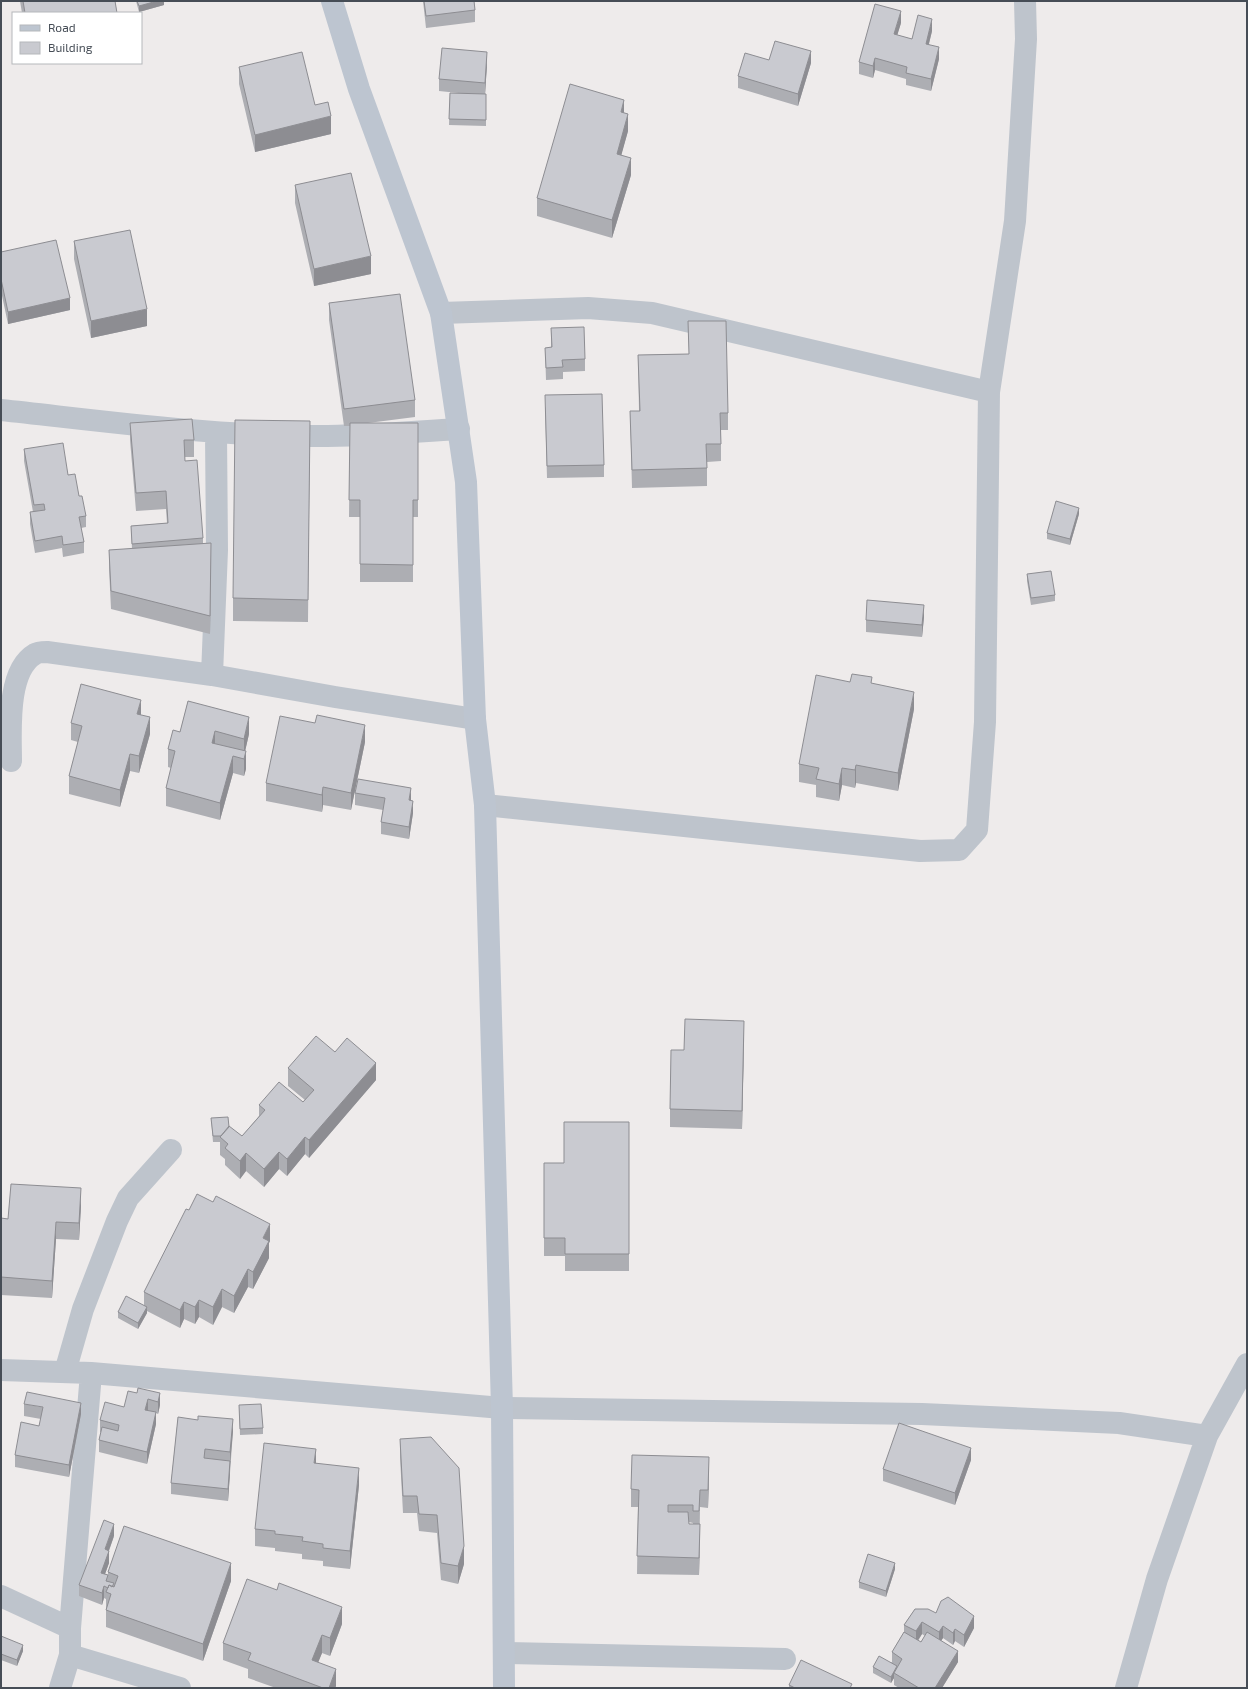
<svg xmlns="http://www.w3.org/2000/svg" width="1248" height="1689" viewBox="0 0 1248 1689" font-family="'Exo 2',sans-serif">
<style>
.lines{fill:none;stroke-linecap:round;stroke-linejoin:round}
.street{stroke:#bec4cc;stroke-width:22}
.secondary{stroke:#bdc5d0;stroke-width:22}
.wall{fill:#adaeb3;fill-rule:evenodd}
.shaded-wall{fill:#8d8d92}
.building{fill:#c9cad0;stroke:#8d8d92}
</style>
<rect width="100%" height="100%" fill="#eeebeb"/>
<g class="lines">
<path class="street" d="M441,313L588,308L652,313L989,392
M1,410C103,421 205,435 308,436C358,437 408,432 459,429
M212,675L217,550L216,433
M11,761C11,732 6,671 35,654C38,652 43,652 47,652L212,675L335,697L475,719
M485,805L920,851L959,850L977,830L985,722L989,392L1015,221L1026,39L1025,1
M1,1370L91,1373L502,1408L922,1414L1119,1423L1207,1436
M65,1372L83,1309L117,1221L128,1198L171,1150
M1,1596L70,1628
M504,1653L785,1659
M70,1655L180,1688
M60,1688L70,1655V1628L91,1373
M1126,1688L1157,1579L1207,1436L1247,1364"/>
<path class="secondary" d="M332,1L359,89L441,313L466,482L475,719L485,805L502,1408L504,1688"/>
</g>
<path class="wall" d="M20,1H115L117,13H22Z
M136,1H164V5L139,12Z
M423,1H474L475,10V22L426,28Z
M901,23L897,35L912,39L932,31L929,44L939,59L931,91L906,85V79L875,70L873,78L859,74V62Z
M769,60L811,63L798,106L738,88V76Z
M487,64L485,94H486V126L449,125L450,93L468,94L439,91V79Z
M239,67L331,134L255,152L239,84Z
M624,112L628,131L621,155L631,175L612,238L537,216V198Z
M295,185L371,274L314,286L295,203Z
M74,241L147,326L91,338L74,259Z
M1,252L70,310L8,324L1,291Z
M329,303L415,400V417L368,423H418V517H413V582H360V517H349L350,426H344L329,320Z
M688,321L728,413V430H721V461L707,462V486L632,488L630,411H639L638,355L689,354Z
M551,328L585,359V371L563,372V379L546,380L545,348L551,347Z
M545,407L604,465V477L547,478Z
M310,421L308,622L233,621V598Z
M130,423L194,440V457H185V461L203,538V543L211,560L210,634L111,609L109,568V550L132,549L131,526L167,523L166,509L136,511L130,440Z
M24,449L68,475L79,496L86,516V527L81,528L84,542V553L63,557L62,548L35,553L30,524V512H33L24,461Z
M1079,514L1070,545L1047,539V533Z
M1027,574L1055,595V601L1031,605L1027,581Z
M924,617L922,637L866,632V620Z
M850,682L872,684L914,709L898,791L856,783L855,788L842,785L839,801L816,797V785L799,782V764Z
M188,701L249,734L245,751L246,769L244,776L233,773L220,820L166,806V788L171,768L168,767V749L180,732Z
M141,715L150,734L139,773L130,771L120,807L69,794V776L78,742L71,740V723Z
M365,742L351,810L323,805L322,812L266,801V783Z
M355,793L411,801L413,813L409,839L381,834V822L383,810L355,805Z
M744,1038L742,1129L670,1127V1109Z
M335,1052L376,1080L309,1158L305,1154L287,1176L279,1169L264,1187L246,1171L240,1179L225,1165V1159L220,1155V1142H213L211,1118L229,1127L242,1136L259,1116V1105L303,1102L305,1100L288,1086V1068Z
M629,1122V1271H565V1256H544V1163H564Z
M81,1206L79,1240L56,1239L52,1298L1,1295V1218L8,1219Z
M189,1210L270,1241L269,1243V1258L253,1289L248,1287L234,1313L222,1307L213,1325L199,1317L195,1324L184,1319L180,1328L147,1311V1313L138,1329L118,1318V1312L144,1305V1292Z
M137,1393H160V1405L158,1414L156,1413V1424L147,1464L99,1452V1440L101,1432H100V1420L124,1407Z
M24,1404L81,1414L69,1477L15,1467V1455L39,1426L41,1419L24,1416Z
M239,1405L263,1428V1434L240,1435Z
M178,1417L233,1431L228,1501L171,1494V1483Z
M400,1439L464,1564L458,1584L441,1580L437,1533L419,1531L417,1513H403L400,1457Z
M971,1460L955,1505L883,1481V1469Z
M316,1463L359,1485L350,1569L323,1566V1561L302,1559V1554L275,1551V1548L255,1546V1529Z
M709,1474L708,1508L700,1507L699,1575L637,1574L638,1507H631V1489ZM689,1522L693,1523V1524H689Z
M114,1536L109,1551V1563L105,1574L108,1575V1572L231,1581L203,1661L106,1627V1599L104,1598L102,1605L79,1596V1585Z
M895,1569L886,1597L859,1588V1582Z
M915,1609L974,1628L964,1647L955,1641L953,1645L943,1638L941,1641L958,1662L942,1688H899L894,1685V1678L891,1683L873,1673V1667L892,1662V1652L904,1632V1625ZM922,1634L925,1636L921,1642L918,1641Z
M342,1624L330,1656L322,1653L318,1662L336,1686L335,1688H276L248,1678V1669L223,1660V1643Z
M1,1636L23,1651L17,1666L1,1660Z
M789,1685L852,1688H789Z"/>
<path class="shaded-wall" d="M157,1H164V5L139,12V6Z
M901,11V23L894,46V34Z
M932,19V31L926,55V44Z
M939,47V59L931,91V79Z
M811,51V63L798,106V94Z
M487,52V64L485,95V83Z
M875,58V70L873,78V66Z
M624,100V117L621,112Z
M628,114V131L617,171V154Z
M331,116V134L255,152V135Z
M631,158V175L612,238V220Z
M371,256V274L314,286V269Z
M70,298V310L8,324V312Z
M147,309V326L91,338V321Z
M1079,508V514L1070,545V539Z
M211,543V560L210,634V616Z
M924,605V617L922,637V625Z
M914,692V709L898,791V773Z
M141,700V717L137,714Z
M150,717V734L139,773V756Z
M249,717V734L244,756V739Z
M365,725V742L351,810V793Z
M215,731V749L212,743Z
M246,751V769L244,776V759Z
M130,754V771L120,807V790Z
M233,756V773L220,820V803Z
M856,765V783L855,788V770Z
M842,768V785L839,801V784Z
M323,787V805L322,812V795Z
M411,788V800L409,812V800Z
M413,801V813L409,839V827Z
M744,1021V1038L742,1129V1111Z
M376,1063V1080L309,1158V1140Z
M305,1137V1154L287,1176V1159Z
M279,1152V1169L264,1187V1169Z
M246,1153V1171L240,1179V1161Z
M81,1188V1206L79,1240V1223Z
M56,1222V1239L52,1298V1281Z
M270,1224V1241L269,1243V1258L253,1289V1272L263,1238Z
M248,1269V1287L234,1313V1296Z
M222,1289V1307L213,1325V1307Z
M199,1300V1317L195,1324V1307Z
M184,1302V1319L180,1328V1310Z
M147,1307V1313L138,1329V1323Z
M160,1393V1405L158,1414V1402Z
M148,1399V1411L145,1410Z
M81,1403V1414L69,1477V1465Z
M156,1412V1424L147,1464V1452Z
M233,1419V1431L230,1464V1452Z
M971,1448V1460L955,1505V1493Z
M316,1449V1466L314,1463Z
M709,1457V1474L708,1508V1490Z
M230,1461V1473L228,1501V1489Z
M359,1468V1485L350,1569V1551Z
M114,1524V1536L105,1561V1549Z
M700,1524V1541L699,1575V1558Z
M464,1546V1564L458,1584V1566Z
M109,1551V1563L101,1585V1573Z
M231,1563V1581L203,1661V1644Z
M895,1563V1569L886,1597V1591Z
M104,1586V1598L102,1605V1593Z
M342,1607V1624L330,1656V1638Z
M974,1616V1628L964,1647V1635Z
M922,1622V1634L916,1643V1631Z
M943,1626V1638L939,1644V1632Z
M955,1629V1641L953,1645V1633Z
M322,1635V1653L312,1678V1660Z
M23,1645V1651L17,1666V1660Z
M958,1651V1662L942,1688H935Z
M897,1666L894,1673V1678L891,1683V1677Z
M336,1669V1686L335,1688H329Z"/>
<path class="building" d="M23,1H115L117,13H25Z
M137,1H157L139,6Z
M424,1H474L475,10L426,16Z
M875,4L901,11L894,34L912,39L918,15L932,19L926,44L939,47L931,79L906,73L907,67L875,58L873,66L859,62Z
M775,41L811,51L798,94L738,76L745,53L769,60Z
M442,48L487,52L485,83L439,79Z
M302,52L315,105L328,102L331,116L255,135L239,67Z
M570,84L624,100L621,112L628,114L617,154L631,158L612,220L537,198Z
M450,93L486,94V120L449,119Z
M351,173L371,256L314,269L295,185Z
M130,230L147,309L91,321L74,241Z
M56,240L70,298L8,312L1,279V252Z
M400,294L415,400L344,409L329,303Z
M688,321H726L728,413H720L721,444H706L707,468L632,470L630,411H640L638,355L689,354Z
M584,327L585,359L562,360L563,367L546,368L545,348L552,347L551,328Z
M602,394L604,465L547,466L545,395Z
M192,419L194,440H184L185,461L197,460L203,538L132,544L131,526L168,523L166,491L136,493L130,423Z
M235,420L310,421L308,600L233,598Z
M350,423H418V500H413V565L360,564V500H349Z
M63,443L68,475L75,474L79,496H82L86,516L79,517L84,542L63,545L62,536L35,541L30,512L45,510L44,504L34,505L24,449Z
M1056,501L1079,508L1070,539L1047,533Z
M211,543L210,616L111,591L109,550Z
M1051,571L1055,595L1031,598L1027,574Z
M867,600L924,605L922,625L866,620Z
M852,674L872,677L871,683L914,692L898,773L856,765L855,770L842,768L839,784L816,779L819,768L799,764L816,675L850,682Z
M81,684L141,700L137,714L150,717L139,756L130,754L120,790L69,776L82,726L71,723Z
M188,701L249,717L244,739L215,731L212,743L246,751L244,759L233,756L220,803L166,788L175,751L168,749L173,730L180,732Z
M317,715L365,725L351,793L323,787L322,795L266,783L280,716L315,723Z
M358,779L411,788L409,800L413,801L409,827L381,822L385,798L355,793Z
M685,1019L744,1021L742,1111L670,1109L671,1050H684Z
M316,1036L335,1052L347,1038L376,1063L309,1140L305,1137L287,1159L279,1152L264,1169L246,1153L240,1161L225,1148L228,1144L220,1137L229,1126L242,1136L265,1110L259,1105L279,1082L303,1102L314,1090L288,1068Z
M228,1117L229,1127L221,1136H213L211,1118Z
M564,1122H629V1254H565V1238H544V1163H564Z
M11,1184L81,1188L79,1223L56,1222L52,1281L1,1277V1218L8,1219Z
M197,1194L213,1202L216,1196L270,1224L263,1238L269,1241L253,1272L248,1269L234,1296L222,1289L213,1307L199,1300L195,1307L184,1302L180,1310L144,1292L186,1209L189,1210Z
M126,1296L147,1307L138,1323L118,1312Z
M138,1388L160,1393L158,1402L148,1399L145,1410L156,1412L147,1452L99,1440L102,1427L118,1431L119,1425L100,1420L105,1402L124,1407L128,1391L137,1393Z
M27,1392L81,1403L69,1465L15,1455L21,1422L39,1426L43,1407L24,1404Z
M261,1404L263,1428L240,1429L239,1405Z
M198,1416L233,1419L230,1452L205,1449L204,1458L230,1461L228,1489L171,1483L178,1417L198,1420Z
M899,1423L971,1448L955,1493L883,1469Z
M431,1437L459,1468L464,1546L458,1566L441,1563L437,1515L419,1514L417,1496H403L400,1439Z
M264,1443L316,1449L314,1463L359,1468L350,1551L323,1548V1544L302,1541L303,1537L275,1534V1531L255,1529Z
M632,1455L709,1457L708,1490H700L699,1511H693V1505H668V1512H688L689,1524H700L699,1558L637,1556L639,1490L631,1489Z
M104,1520L114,1524L105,1549L109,1551L101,1573L108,1575L106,1581L114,1583L112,1587L109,1585L108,1588L104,1586L102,1593L79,1585Z
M124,1526L231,1563L203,1644L106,1610L111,1594L106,1592L109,1585L114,1587L118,1576L108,1572Z
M868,1554L895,1563L886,1591L859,1582Z
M247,1579L277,1590L279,1583L342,1607L330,1638L322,1635L312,1660L336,1669L329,1688H323L248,1660L251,1653L223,1643Z
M948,1597L974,1616L964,1635L955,1629L953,1633L943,1626L939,1632L922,1622L916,1631L904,1625L915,1609H928L936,1613L941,1601Z
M904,1632L921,1642L927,1632L958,1651L935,1688H919L894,1673L902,1659L892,1652Z
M1,1636L23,1645L17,1660L1,1654Z
M879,1656L897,1666L891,1677L873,1667Z
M801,1660L852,1684L850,1688H795L789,1685Z"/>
<rect width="1248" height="1689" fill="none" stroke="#464d56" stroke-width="4"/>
<rect x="12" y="12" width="130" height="52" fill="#ffffff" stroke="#b5b8bb"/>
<rect x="20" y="25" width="20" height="6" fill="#bdc5d0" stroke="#b5b8bb"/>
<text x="48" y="32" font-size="12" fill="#464d56">Road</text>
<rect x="20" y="42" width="20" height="12" fill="#c9cad0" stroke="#b5b8bb"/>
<text x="48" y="52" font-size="12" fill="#464d56">Building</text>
</svg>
